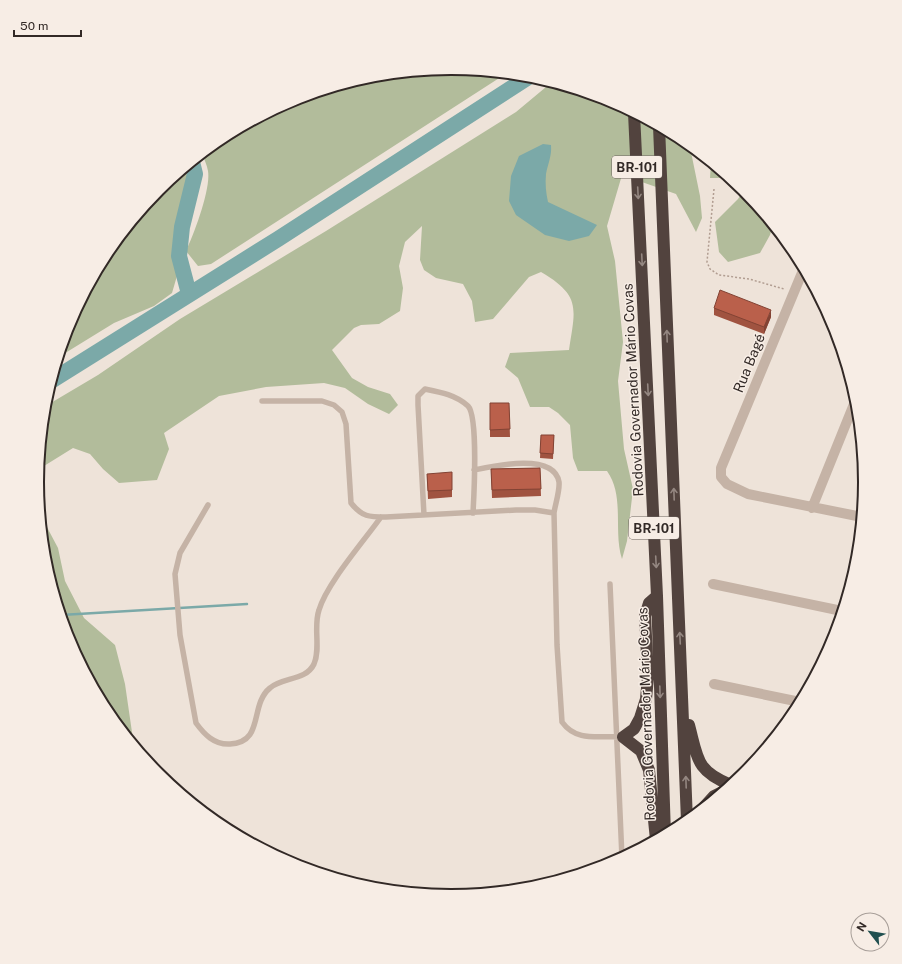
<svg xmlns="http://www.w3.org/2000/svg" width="902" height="964" viewBox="0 0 902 964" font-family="'Public Sans',sans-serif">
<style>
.green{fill:#b2bc9b}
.water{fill:#7ba9a8}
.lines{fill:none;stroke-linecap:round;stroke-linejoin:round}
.stream{stroke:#7ba9a8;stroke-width:2.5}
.river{stroke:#7ba9a8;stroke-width:16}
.path{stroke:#b19d91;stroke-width:1.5;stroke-dasharray:2 2;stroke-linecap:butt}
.lane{stroke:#c5b3a6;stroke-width:5.5}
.street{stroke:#c5b3a6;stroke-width:10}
.highway{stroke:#52433e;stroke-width:12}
.wall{fill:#a05340}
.shaded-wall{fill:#824334}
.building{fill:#ba604b;stroke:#824334}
.oneway{stroke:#948781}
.labels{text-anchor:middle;stroke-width:3;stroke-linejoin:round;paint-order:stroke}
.shield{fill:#f7ede5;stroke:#6d645f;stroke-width:1}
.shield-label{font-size:13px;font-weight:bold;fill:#322926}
.street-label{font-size:14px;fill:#322926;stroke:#f7ede5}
.rim{fill:none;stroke:#322926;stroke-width:2}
</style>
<rect width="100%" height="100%" fill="#eee3d9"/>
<path class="green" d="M451,68L507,73L211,264L198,266L186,251C194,234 211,189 208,171C207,165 204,159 202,153C249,114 310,90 369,76C395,70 425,71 451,68Z
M552,82L610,100L681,138L693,148L691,152L700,196L702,218L696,232L676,194L622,175L607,226L615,261L623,342L618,381L624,449L633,489L627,541L622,559C613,531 625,496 607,471H578L573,458L570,425L558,413L549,407H530L518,378L505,367L510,353L569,350C575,309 582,296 541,272L529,277L493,319L475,322L472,301L463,284L436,278L424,270L420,260L422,226L405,242L399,266L403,288L400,311L379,324L361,325L354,328L332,350L352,378L368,387L390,394L398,405L389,414L368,404L345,388L324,383L266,387L219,396L164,433L169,449L157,480L119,483L103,469L90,454L73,448L44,466L40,514L58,548L65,581L84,618L115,645L125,684L134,746L107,712L68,640L45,563L37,482L44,407L98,375L180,319L326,231L516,112Z
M711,162L731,178H710Z
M187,165L189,173L186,192L175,225L174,249L179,269L172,293L154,306L114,323L62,355H59L69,323L107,252L158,189Z
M744,190L773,225L770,235L760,253L728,262L719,252L715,222L738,199Z"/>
<path class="water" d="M543,144L551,145C552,156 548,163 546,174C545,184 546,193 548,202L597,225L589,236L569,241L545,235L516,215L509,201L511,176L519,156Z"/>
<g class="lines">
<path class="stream" d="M61,615L247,604"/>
<path class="river" d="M189,294L179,256L182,227L195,174L192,162
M51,381L278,239L530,76"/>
<path class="path" d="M714,189L707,262L710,269L719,275L749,279L784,289"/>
<path class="lane" d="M262,401H322L334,405L342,412L346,424L351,503C362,517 369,517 386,517L516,510H535L554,513L557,645L562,722C577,743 600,735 623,737
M474,470C493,466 554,452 559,482C560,491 555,505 554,513
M208,505L180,553L175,574L180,635L196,723C204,734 214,745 230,744C265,742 249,705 270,688C282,677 306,681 314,664C321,648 313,627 319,610C327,583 364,541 381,517
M424,515L418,405V396L425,389C440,392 456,395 468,406C478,416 474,495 473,513
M610,584L622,858"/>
<path class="street" d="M804,268L721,468V477L727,484L748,494L862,517
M812,508L856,399
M713,584L842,611
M714,684L800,702"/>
<path class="highway" d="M634,113L657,596L665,835
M659,126L687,821
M689,725C698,759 696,771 731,785
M704,807L714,796L724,791
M656,840L649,770L641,751L623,737L634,729L640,718L646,699L648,677L645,616L649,603L657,596"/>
</g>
<path class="wall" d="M714,308L771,317L764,334L714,315Z
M490,403H509L510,437H490Z
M541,435H554L553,459L540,458Z
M540,468L541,496L492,498L491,469Z
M427,474L452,490V497L428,499Z"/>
<path class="shaded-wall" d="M771,310V317L764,334V327Z"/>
<path class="building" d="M720,290L771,310L764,327L714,308Z
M490,403H509L510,429L490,430Z
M541,435H554L553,454L540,453Z
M540,468L541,489L492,490L491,469Z
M452,472V490L428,491L427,474Z"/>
<defs><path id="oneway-shaft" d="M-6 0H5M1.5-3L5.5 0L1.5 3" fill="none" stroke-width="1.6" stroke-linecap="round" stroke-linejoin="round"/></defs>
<g class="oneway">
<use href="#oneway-shaft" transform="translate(638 193) rotate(87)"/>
<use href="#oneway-shaft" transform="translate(642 260) rotate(87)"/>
<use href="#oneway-shaft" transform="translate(667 336) rotate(-92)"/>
<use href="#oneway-shaft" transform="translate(648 390) rotate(87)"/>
<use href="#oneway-shaft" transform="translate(674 494) rotate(-92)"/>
<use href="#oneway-shaft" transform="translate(656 562) rotate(87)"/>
<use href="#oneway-shaft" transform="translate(680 638) rotate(-93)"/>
<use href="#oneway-shaft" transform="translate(660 692) rotate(88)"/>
<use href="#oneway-shaft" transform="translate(686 782) rotate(-92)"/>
</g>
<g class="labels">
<g class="shield">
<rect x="612" y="156" width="50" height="22" rx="3"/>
<rect x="629" y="517" width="50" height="22" rx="3"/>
</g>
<g class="shield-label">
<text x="637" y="172">BR-101</text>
<text x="654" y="533">BR-101</text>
</g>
<g class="street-label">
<text transform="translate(749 363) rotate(-68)" y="5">Rua Bagé</text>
<text transform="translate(633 390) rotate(-93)" y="5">Rodovia Governador Mário Covas</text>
<text transform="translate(646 714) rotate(-92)" y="5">Rodovia Governador Mário Covas</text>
</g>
</g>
<path d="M0 0H902V964H0ZM44 482a407 407 0 1 1 814 0a407 407 0 1 1-814 0Z" fill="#f7ede5" fill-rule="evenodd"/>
<path class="rim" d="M44 482a407 407 0 1 1 814 0a407 407 0 1 1-814 0Z"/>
<g transform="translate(870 932) rotate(301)"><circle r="19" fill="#f7ede5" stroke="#a89f99"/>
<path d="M0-3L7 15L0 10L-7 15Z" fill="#204f4f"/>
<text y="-6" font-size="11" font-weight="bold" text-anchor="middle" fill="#322926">N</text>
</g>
<path d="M14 30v6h67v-6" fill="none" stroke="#322926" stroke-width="2"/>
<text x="20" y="30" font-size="12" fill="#322926" stroke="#f7ede5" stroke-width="3" paint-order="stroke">50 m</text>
</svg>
